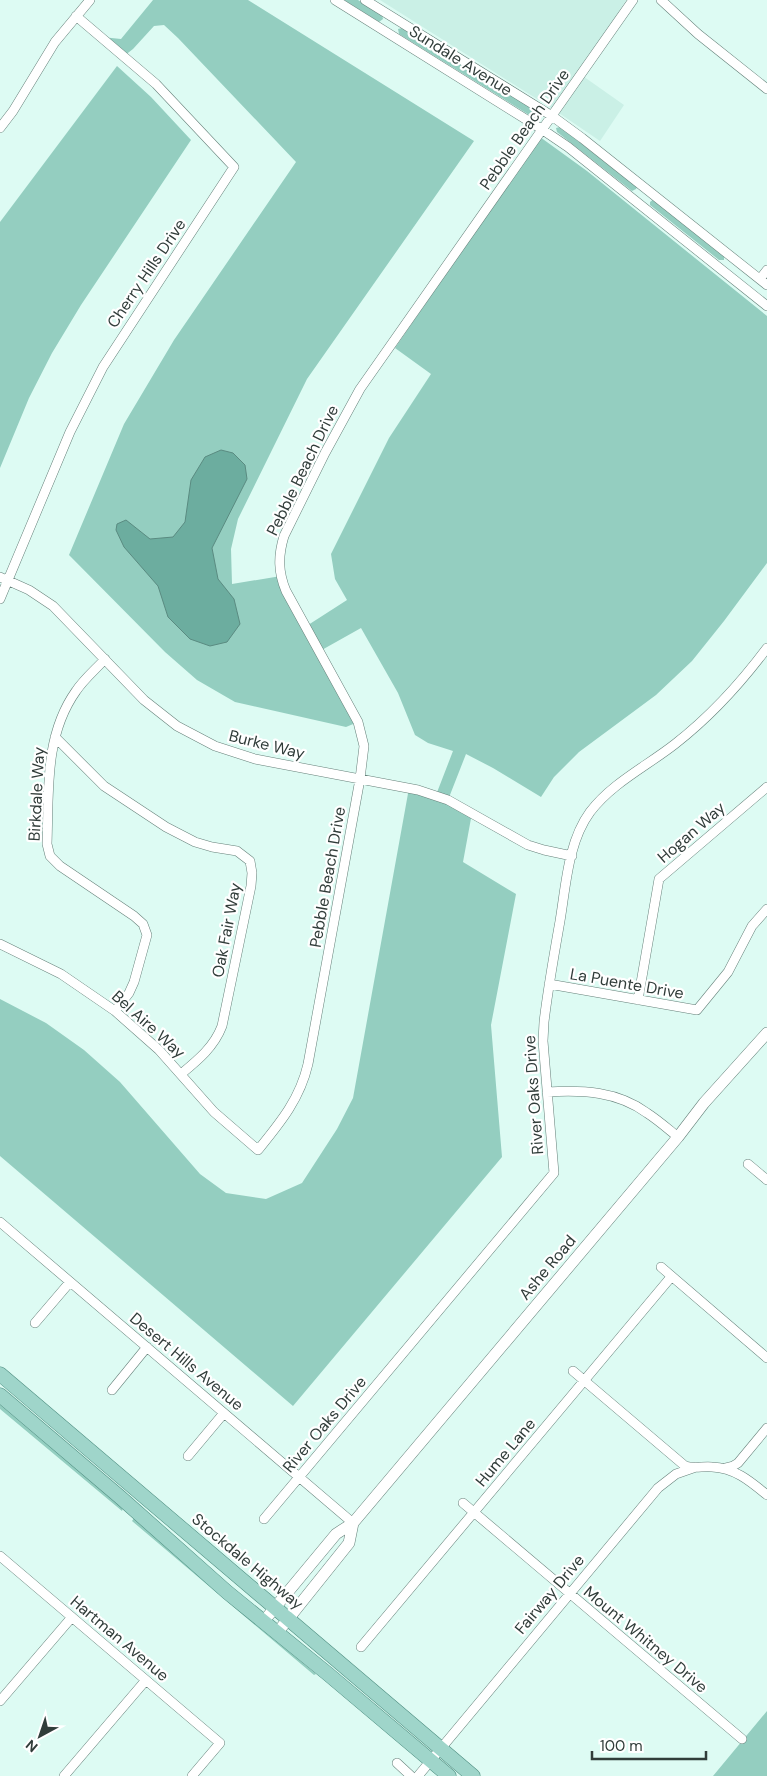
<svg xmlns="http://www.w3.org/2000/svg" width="767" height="1776" viewBox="0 0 767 1776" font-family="'DM Sans',sans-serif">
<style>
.built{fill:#caf0e6}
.green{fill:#94cec0}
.water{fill:#6cad9f;stroke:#5a8b81}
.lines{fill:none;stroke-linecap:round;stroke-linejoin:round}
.minor-casing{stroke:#66817a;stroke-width:10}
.tertiary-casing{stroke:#66817a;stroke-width:12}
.primary-casing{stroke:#4f8e81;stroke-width:15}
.minor{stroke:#fff;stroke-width:9}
.tertiary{stroke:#fff;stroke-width:11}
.primary{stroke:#9fd5ca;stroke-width:14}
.labels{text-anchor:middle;stroke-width:4.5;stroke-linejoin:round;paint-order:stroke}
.street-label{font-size:16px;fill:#313d3a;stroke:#fff}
</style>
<rect width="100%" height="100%" fill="#ddfbf3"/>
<path class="built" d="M380,0H626L580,74L624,105L600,141L556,111Z"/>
<path class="green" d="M153,0H248L474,141L307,379L238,519L231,549L232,584L281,576L305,627L347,600L335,579L331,554L389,438L431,374L395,348L540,137L587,171L767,316V563L724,621L692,661L656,695L579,752L554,777L541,797L493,768L466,754L448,800L472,813L463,862L516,894L491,1025L502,1157L293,1406L0,1156V999L46,1023L84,1050L120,1082L200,1174L226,1193L266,1199L302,1183L337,1129L353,1098L409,788L436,795L453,751L428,743L415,735L398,693L361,628L320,651L358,722L346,727L235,702L197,680L165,652L69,555L124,424L174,340L296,162L178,38L164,25L154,26L133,49L124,56L102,37L121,39Z
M344,0H358L382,15L383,19L379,22Z
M402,28L538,112V113L534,118L399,34L398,29Z
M117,66L151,97L191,140L81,305L52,353L29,398L0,468V222Z
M560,127L637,187L636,189L632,191L557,132L556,128Z
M654,199L724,255V260H719L650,205V202Z
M0,1404L123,1508L122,1511L0,1409Z
M134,1518L249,1618L316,1674L314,1675L132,1521Z
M767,1711V1776H713Z"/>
<path class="water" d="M221,450L233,453L245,465L247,479L212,548L218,579L234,599L240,624L227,642L210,646L190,639L168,617L158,586L124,547L116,530L117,524L126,520L150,539L173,537L185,522L191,480L205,457Z"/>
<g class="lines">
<g class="minor-casing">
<path id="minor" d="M335,0L543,130L568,147L767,306
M365,0L552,116L582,138L767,285
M661,0L698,34L767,89
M0,128L13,111L55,42L90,0
M760,279L767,270
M0,577L29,590L53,606L144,700L177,726L215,746L255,759L418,790L448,800L528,845L544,850L572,856
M0,599L70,432L103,367L234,167L156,84L76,16
M105,659C95,670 84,679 76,691C44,736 49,792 47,844L50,856L60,866L134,916L143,924L147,935L134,982L129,993L115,1011
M55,737L104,786L166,827L195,842L212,847L237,851L250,861L252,873L251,886L222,1026C214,1047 198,1060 181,1074
M0,944L61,974L115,1011L159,1050L214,1112L258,1150C280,1123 300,1099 308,1064L360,779L364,746L358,722L286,591C278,572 278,556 284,536L325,453L360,389L633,0
M549,984L697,1010L728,972L752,926L767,909
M638,1000L659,879L767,787
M547,1092C583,1090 617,1091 647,1113C658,1120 668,1129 678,1137
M748,1164L767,1180
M0,1222L353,1523
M661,1267L767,1358
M35,1323L70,1282
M573,1371L685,1466C694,1469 703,1466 712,1467C735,1468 750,1481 767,1495
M112,1390L147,1347
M188,1456L224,1413
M725,1468L733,1466L738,1463L767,1428
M463,1503L742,1739
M264,1519L554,1173L543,1041L544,1022C548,988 554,955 560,921C566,885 568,842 590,812C612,783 647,766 675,744C711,716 740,684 767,648
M0,1556L220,1743L192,1776
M361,1647L671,1277
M0,1701L72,1617
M397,1763L411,1776
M64,1776L146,1680
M418,1776L658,1488L676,1474L696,1467"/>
</g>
<g class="tertiary-casing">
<path id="tertiary" d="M263,1622L336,1534L353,1523L678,1137L704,1103L767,1033
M277,1633L349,1543L353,1523"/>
</g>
<g class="primary-casing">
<path id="primary" d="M0,1374L473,1776
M0,1395L120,1497L227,1592L328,1674L449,1776"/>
</g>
<use href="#minor" class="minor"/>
<use href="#tertiary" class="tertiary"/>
<use href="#primary" class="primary"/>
</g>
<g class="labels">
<g class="street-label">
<text transform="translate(461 60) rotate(32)" y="6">Sundale Avenue</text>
<text transform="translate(524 129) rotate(-55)" y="6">Pebble Beach Drive</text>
<text transform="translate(146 273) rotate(-56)" y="6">Cherry Hills Drive</text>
<text transform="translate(302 470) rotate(-64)" y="6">Pebble Beach Drive</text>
<text transform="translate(267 744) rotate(14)" y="6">Burke Way</text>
<text transform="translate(36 794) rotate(-87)" y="6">Birkdale Way</text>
<text transform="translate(691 832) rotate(-41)" y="6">Hogan Way</text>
<text transform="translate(327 877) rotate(-80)" y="6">Pebble Beach Drive</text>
<text transform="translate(226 930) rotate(-79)" y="6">Oak Fair Way</text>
<text transform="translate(627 983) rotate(10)" y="6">La Puente Drive</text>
<text transform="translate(149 1024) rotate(42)" y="6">Bel Aire Way</text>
<text transform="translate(533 1095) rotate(-94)" y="6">River Oaks Drive</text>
<text transform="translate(547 1267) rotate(-50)" y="6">Ashe Road</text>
<text transform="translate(187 1361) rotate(40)" y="6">Desert Hills Avenue</text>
<text transform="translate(324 1424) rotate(-50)" y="6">River Oaks Drive</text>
<text transform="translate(505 1452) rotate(-50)" y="6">Hume Lane</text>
<text transform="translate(248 1561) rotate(40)" y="6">Stockdale Highway</text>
<text transform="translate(549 1594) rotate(-50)" y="6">Fairway Drive</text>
<text transform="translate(120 1638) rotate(40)" y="6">Hartman Avenue</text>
<text transform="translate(646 1639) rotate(40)" y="6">Mount Whitney Drive</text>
</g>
</g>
<g transform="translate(40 1736) rotate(220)" stroke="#ffffff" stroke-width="4" paint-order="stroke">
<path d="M0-4L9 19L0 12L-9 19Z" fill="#313d3a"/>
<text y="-8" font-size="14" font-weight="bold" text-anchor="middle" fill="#313d3a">N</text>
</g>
<path d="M592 1751v8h114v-8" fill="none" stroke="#313d3a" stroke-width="2.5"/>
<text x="600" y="1751" font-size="15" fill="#313d3a" stroke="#ffffff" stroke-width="4" paint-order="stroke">100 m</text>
</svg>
